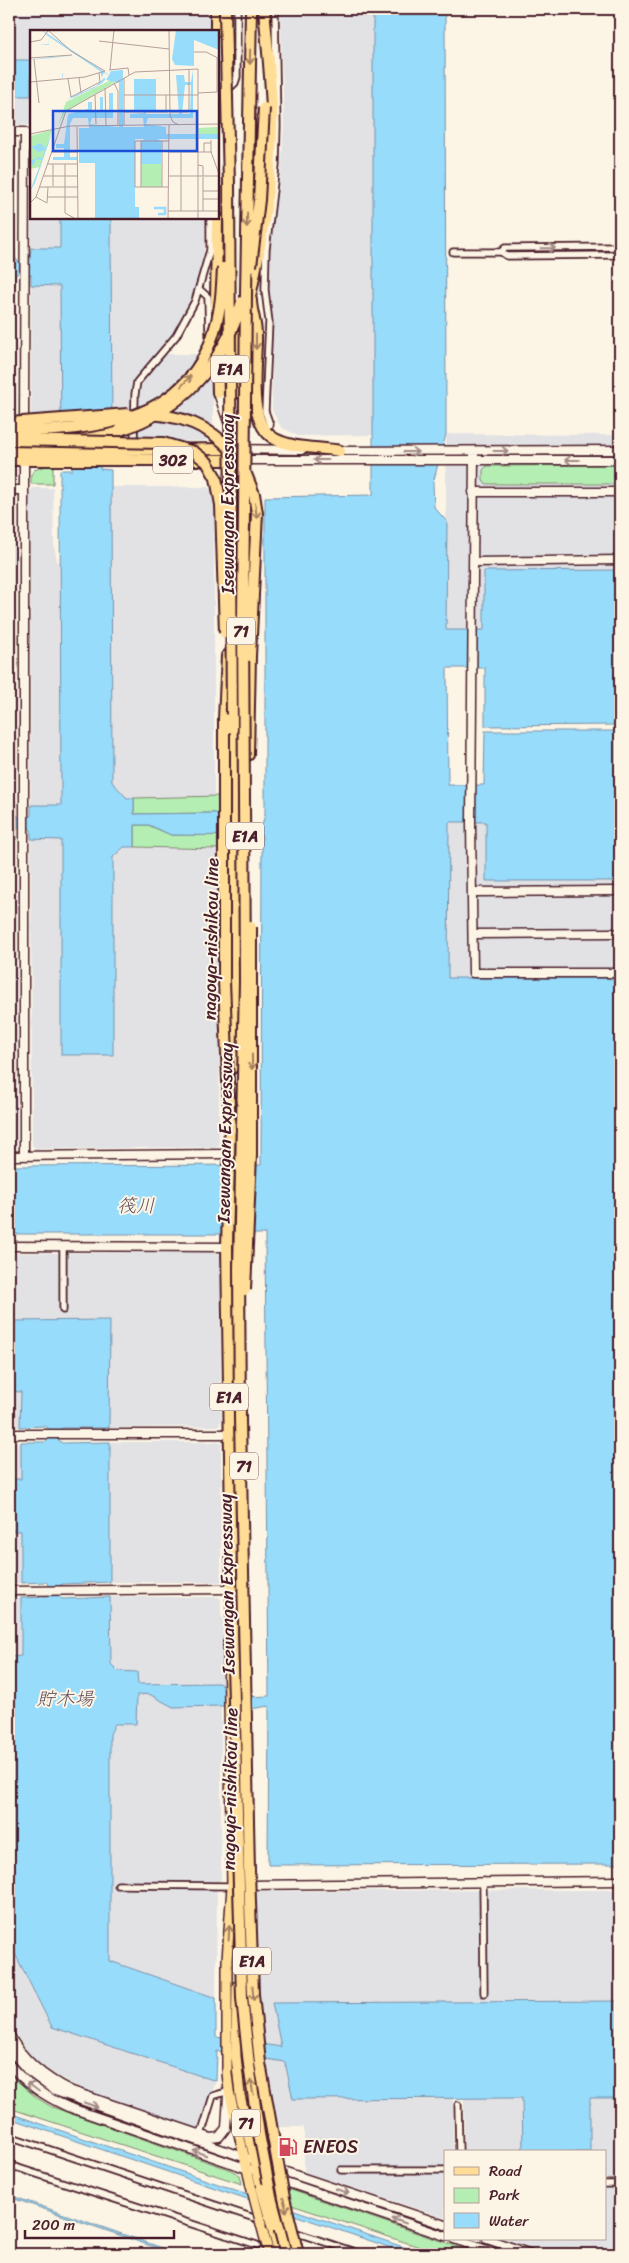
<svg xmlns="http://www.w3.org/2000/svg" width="629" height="2263" viewBox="0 0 629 2263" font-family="Sriracha,'Klee One',sans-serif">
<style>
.built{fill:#e2e2e5}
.green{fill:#b5eeb2;stroke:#80866e}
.water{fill:#98dcfb;stroke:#7990a8}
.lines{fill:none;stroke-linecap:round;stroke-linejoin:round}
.street-casing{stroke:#4a1f2b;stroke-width:9}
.secondary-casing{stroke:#4a1f2b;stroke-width:11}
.primary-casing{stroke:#4a1f2b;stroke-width:12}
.highway-casing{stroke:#4a1f2b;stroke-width:14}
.street{stroke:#fcf5e5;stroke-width:5.5}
.secondary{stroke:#fcf5e5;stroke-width:8}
.primary{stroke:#ffdd96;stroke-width:9}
.highway{stroke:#ffdd96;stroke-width:10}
.primary-bridge-casing{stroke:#4a1f2b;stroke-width:12;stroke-linecap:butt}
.highway-bridge-casing{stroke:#4a1f2b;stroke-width:14;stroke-linecap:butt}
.primary-bridge{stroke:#ffdd96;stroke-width:9}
.highway-bridge{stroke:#ffdd96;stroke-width:10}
.oneway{stroke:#a47e60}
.oneway2{stroke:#a38a88}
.labels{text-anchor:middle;stroke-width:4;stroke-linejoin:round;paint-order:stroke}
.shield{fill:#fcf5e5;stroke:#7f5f63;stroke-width:1}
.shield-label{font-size:16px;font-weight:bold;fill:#4a1f2b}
.street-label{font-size:18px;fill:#4a1f2b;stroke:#fcf5e5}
.poi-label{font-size:18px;fill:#4a1f2b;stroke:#fcf5e5;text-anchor:start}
.water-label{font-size:19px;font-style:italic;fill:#5e4e5f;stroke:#fcf5e5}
.inset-river{fill:none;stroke:#98dcfb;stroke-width:2.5}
.inset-road{fill:none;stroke:#b59f9b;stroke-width:1}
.view{fill:#1d4ed8;fill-opacity:0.15;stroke:#1d4ed8;stroke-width:2.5}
.inset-edge{fill:none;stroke:#4a1f2b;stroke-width:2.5}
</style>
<rect width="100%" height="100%" fill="#fcf5e5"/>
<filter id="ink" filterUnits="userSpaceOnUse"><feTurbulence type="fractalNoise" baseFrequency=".02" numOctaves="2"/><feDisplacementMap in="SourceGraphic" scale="10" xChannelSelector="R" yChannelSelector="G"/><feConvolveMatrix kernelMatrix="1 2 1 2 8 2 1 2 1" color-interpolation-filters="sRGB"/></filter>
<g filter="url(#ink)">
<path class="built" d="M280,9H373L375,435L298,436L281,427L272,411V319L268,289L269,253L281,170L284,124Z
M211,12L233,16V75L231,83L218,94V31H31V60H9V13Z
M9,96H31V218H60V248H31V125H9Z
M9,139L16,143L15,249H9Z
M111,218H206L204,256L194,293L175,330L134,381L131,390L130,444H112Z
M9,285H15L16,406L13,411H9Z
M31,285L61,286V444H31Z
M164,354H200L208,357L213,390V438L203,441L138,442L137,397L140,384Z
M446,434L620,435V570L484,571V631L446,630Z
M111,487H207L214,491V797L127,798L112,782Z
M33,488H53L54,544L57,562H61V805H31L30,492Z
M9,496H13L15,499L16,805H9Z
M449,822H486V881H620V978L448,979Z
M31,839L61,840L62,1055H113V857L124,847L220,849L219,1147L36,1149L32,1145Z
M9,840H16L17,1146L12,1149H9Z
M217,1252L220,1255L221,1421L219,1426L109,1428L110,1320L9,1321V1253Z
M9,1391H21L20,1427H9Z
M9,1442H21V1479H9Z
M110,1442H217L221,1444V1582H110Z
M21,1530V1583H9V1531Z
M110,1597H218L221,1599V1616L225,1622V1688L218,1683L137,1684V1672L118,1671L111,1664Z
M9,1598H21V1656L9,1657Z
M149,1694L173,1707L221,1706V1879L219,1882L117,1883V1890H217L216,1998L110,1961V1734L137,1695Z
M620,1890V2001L273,2003L282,2047L264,2044L256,1940V1891Z
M9,1942L52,2027L216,2081L200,2129L81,2089L45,2069L30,2055L9,2024Z
M265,2059L285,2062L293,2099L453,2098V2152H445V2218L304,2172V2127H276Z
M464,2098H522L523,2152H464Z
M590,2098H620V2254H548L504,2239H605V2152H590Z"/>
<path class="green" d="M620,465V484H487L483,481V470L487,466Z
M46,466L53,467V484H31V475L34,470Z
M220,796L221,815L214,813L134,814V798Z
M135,825H148L171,835H220V849L135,847Z
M9,2074L37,2098L52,2107L231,2170L240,2175L242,2184L9,2108Z
M276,2185L291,2190L479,2254H441L264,2196L271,2187Z"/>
<path class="water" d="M373,9H445L446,434L433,483L434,507L447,522L446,630H484V571L620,570V725L485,726V668H447L448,785H484L485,731H620V881H486V822H449L448,978H620V1864L268,1865L269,1706L250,1709L221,1706L173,1707L149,1694L137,1695L136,1724H115L110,1734V1961L216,1998V2037L281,2047L272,2003L620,2001V2098H590V2152H523L522,2098L293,2099L285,2062L217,2051L216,2081L52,2027L9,1942V1657L21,1656V1598L47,1597L50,1594V1586L46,1582L21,1583V1531H9V1479H21V1442H46L49,1439L50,1430L45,1426L20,1427L21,1392L9,1391V1321L110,1320L109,1428H62L57,1432L56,1438L62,1443L110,1442V1582L62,1584L58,1587V1595L62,1599L110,1597L111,1664L118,1671L137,1672L138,1684L218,1683L250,1697L269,1696L265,1234H9V1166L261,1165L262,836L171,835L149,825H135V847H124L113,857V1055H61V840L31,839V830L28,827H20L16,830V840H9V805H16V815L20,818L28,819L31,815V805H61L60,470H72V444H61L60,286L31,285V275L27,272H19L15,276V285H9V249H15V258L19,262H27L30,259L31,248H60V218H111L112,444H100V469L111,470L112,782L127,798H134V814L215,813L251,825L262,826L265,814V497L373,495Z
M9,60H31V96H9Z
M9,2113L424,2254H409L9,2118Z
M9,2195L180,2254H174L9,2197Z"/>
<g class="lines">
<g class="street-casing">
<path id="street" d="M218,99L235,83L237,77V9
M453,252H501L507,256L620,255
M501,252L505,248L620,247
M199,289L208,297L209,338
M270,425L265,411L269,322L265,290L266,250L276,165L277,125L275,9
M134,444L135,394L137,382L176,336L195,301L210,250V218
M63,1246V1310
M483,1881L484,1993
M118,1885L232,1886
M458,2105L459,2152
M201,2135L213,2096L229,2091
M9,2136L260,2220
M9,2165L257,2245
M341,2170H445
M605,2184H620
M279,2227L361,2254"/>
</g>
<g class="secondary-casing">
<path id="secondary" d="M9,132H25L24,426
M218,393L228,422
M231,449L301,450
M335,451L620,450
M474,452L471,824L473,973H620
M231,456V460H620
M24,460V1156
M9,490H24
M473,492H620
M473,562L620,560
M473,892L620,891
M473,934L613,933
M9,1156L225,1154
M9,1246L225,1247
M9,1434H225
M9,1591L228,1589
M245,1885L620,1881
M9,2034C23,2061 45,2078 72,2091L211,2138L219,2137L226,2128L228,2095
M9,2049L28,2071L55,2091L249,2159
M9,2064C25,2083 45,2097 68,2107L251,2170
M262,2164L445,2225
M265,2175L445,2236
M454,2239L499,2254
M487,2239L531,2254"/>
</g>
<g class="primary-casing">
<path id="primary" d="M228,1642L232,1886L227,1960V2073L229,2091L251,2186
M237,1986L236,2056L240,2095L261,2188
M261,2224L269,2254
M272,2227L279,2254"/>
</g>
<g class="highway-casing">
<path id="highway" d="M216,31V9
M251,300C251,311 256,322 256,334C257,363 245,423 275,439C294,449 319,447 340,451
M248,306C262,242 273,177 272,111C271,77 267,43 264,9
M216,307L217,218
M216,324L218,393
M240,393V344L243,330
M66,437L120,430
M9,451L231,449
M9,460H231
M224,719L227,656
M248,755L250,656
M232,1068L235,916L232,728
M230,1122L227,1247L233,1664"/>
</g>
<use href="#street" class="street"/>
<use href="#secondary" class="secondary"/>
<use href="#primary" class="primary"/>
<use href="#highway" class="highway"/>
<g class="primary-bridge-casing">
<path id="primary-bridge" d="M251,2186L261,2224
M261,2188L272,2227"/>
</g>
<g class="highway-bridge-casing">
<path id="highway-bridge" d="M225,9L229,185L232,728
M251,9L246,293L243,618L245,981L239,1268L240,1420L249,1871L253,1994L260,2063L284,2198L298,2254
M251,266L259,200L264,108
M142,414C177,414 208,424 232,451
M9,423L128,414
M120,430C182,410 223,364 242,302
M9,431C92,431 189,424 215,328C221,309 222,288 223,268
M9,440L163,443L194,452L207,462L216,478L221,505L225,633
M246,474L254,494L257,513L250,656
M224,719V981L230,1130
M245,1290L251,1155V927
M233,1664L242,1998L249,2065L259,2134L271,2197L286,2254"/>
</g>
<use href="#primary-bridge" class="primary-bridge"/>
<use href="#highway-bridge" class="highway-bridge"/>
</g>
<defs><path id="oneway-shaft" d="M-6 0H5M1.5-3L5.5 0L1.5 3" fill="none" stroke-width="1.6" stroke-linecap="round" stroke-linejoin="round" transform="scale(1.25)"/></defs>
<g class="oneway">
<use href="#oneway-shaft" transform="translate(250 57) rotate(91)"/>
<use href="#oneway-shaft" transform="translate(247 220) rotate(91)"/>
<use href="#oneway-shaft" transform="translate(256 342) rotate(90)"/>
<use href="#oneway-shaft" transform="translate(186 381) rotate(-48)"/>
<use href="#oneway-shaft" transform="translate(256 511) rotate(84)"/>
<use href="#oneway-shaft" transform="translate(252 1062) rotate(90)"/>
<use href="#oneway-shaft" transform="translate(229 1933) rotate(-87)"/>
<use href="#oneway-shaft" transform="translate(253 1993) rotate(86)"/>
<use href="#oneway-shaft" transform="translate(252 2087) rotate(-99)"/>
<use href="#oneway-shaft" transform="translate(285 2205) rotate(76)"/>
</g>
<g class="oneway2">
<use href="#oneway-shaft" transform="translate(548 248) rotate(-1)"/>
<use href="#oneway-shaft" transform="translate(501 451)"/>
<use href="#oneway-shaft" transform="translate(411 452)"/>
<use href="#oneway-shaft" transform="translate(321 460) rotate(-180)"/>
<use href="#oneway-shaft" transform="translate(572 460) rotate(180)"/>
<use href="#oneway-shaft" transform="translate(33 2087) rotate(-143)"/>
<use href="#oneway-shaft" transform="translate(91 2105) rotate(19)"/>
<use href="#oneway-shaft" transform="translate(200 2153) rotate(-161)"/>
<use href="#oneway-shaft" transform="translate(342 2191) rotate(18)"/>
<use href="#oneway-shaft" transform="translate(399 2221) rotate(-161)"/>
</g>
</g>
<defs>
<g id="fuel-bare" transform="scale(1.5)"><path d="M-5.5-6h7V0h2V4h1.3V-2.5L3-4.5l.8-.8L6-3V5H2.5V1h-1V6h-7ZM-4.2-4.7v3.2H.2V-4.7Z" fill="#d1495b" stroke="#fcf5e5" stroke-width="2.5" paint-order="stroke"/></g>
</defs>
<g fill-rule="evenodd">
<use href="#fuel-bare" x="288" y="2147"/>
</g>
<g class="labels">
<g class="shield">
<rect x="211" y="355.5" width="38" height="27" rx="4"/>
<rect x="153" y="446.5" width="40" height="27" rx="4"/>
<rect x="227" y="617.5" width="28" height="27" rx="4"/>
<rect x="226" y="822.5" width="38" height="27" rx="4"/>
<rect x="210" y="1383.5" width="38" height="27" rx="4"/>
<rect x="230" y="1452.5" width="28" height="27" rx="4"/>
<rect x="233" y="1947.5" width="38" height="27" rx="4"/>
<rect x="232" y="2109.5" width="28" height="27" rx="4"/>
</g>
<g class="shield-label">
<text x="230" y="375">E1A</text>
<text x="173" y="466">302</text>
<text x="241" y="637">71</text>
<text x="245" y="842">E1A</text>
<text x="229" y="1403">E1A</text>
<text x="244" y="1472">71</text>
<text x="252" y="1967">E1A</text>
<text x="246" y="2129">71</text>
</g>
<g class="street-label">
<text transform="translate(228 504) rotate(-90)" y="6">Isewangan Expressway</text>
<text transform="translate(211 939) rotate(-89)" y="6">nagoya-nishikou line</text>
<text transform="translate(225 1133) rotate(-89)" y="6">Isewangan Expressway</text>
<text transform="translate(227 1584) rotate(-91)" y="6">Isewangan Expressway</text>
<text transform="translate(230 1789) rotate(-89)" y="6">nagoya-nishikou line</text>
</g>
<g class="poi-label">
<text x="303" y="2153">ENEOS</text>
</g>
<g class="water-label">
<text x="136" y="1212">筏川</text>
<text x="65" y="1705">貯木場</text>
</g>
</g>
<g transform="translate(30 30)">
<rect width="189" height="189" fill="#fcf5e5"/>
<path d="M81,50L87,51L35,82L28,96L36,72ZM189,97V104H168V98ZM22,100L10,137L0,139V106ZM111,134H131L132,157H111Z" fill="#b5eeb2"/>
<path d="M12,0L79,45L81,41L93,40V97H114L113,88H100V84L114,83V80H104V49H126V80H116V84H149L146,45H154L155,52H161L163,40V88H118L116,94L136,97V104H189V109H127L131,111V134H111V111L115,109H105V177H109V188H65V133H49V98H59L58,88H43L40,94V127H47V130H23V127H34V118H26V114H34L38,84L58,79V72H62V82H70V67H73V82H79V63H83V88H62L60,94L89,97V53L76,50L79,45L74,43L72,46L74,48H75V50L72,53L64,58L53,63L45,67L37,69L66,56L74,48L71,46V42L67,39L18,6L20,27L41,26L43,43L33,44V49L32,44L43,43L41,26L20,28L23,50L20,28L0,30L20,27L19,15H9L19,14L18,6ZM155,55H161L160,84H152ZM146,0H189V20L164,10V36L145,35L142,29ZM22,103L5,153L0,161L12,130L6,129L3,136L0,131L2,130L9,127L12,129L15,120L9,122L1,117L11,113L15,119Z" fill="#98dcfb" fill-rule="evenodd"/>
<path class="inset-river" d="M124,178H135V184H128"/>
<path class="inset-road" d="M18,0L41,21L75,41M139,0L140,86L143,92L149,95M69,11L139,19M0,12L11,10L18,1M164,22H176L188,28M0,28L42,25M4,29L9,73M168,39V188M79,40L98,38L99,45M80,40L84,0M49,48L51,63M94,48V95M38,49L41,67L70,52L69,43M0,52L55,47L75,41M84,53L88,61V95M75,58L76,95M168,63L187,62V28M65,65L66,94M94,65H168M136,65V82M94,82H138M140,82H159V39M47,97L48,188M0,104L40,96L189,94M181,110V122L189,144M111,111V157M132,111V157M139,111H105V157H139M21,122H48M138,122H182M151,122V181M174,122V113H181M17,134H48M23,134V156M35,134V183L44,188M168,135L173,136V146M13,146H48M138,146H189M173,147V181M9,157H48M173,161H189M6,167L17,173L18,157M17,167H48M173,169H189M0,173L6,167L36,81L105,42L168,39M138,181H189M138,188L139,95"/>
<path class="view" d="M23,81H167V121H23Z"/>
<rect width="189" height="189" class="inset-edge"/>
</g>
<rect width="629" height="2263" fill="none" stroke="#fcf5e5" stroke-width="30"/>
<rect x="15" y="15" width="599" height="2233" fill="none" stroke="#4a1f2b" stroke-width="2" filter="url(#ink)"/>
<rect x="444" y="2150" width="162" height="90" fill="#fcf5e5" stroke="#b59f9b"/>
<rect x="454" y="2167" width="25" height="8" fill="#ffdd96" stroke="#b59f9b"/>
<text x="489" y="2176" font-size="15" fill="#4a1f2b">Road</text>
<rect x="454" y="2188" width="25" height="15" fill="#b5eeb2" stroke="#b59f9b"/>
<text x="489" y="2200" font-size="15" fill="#4a1f2b">Park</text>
<rect x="454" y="2213" width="25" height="15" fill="#98dcfb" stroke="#b59f9b"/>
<text x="489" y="2226" font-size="15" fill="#4a1f2b">Water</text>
<path d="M25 2230v8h149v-8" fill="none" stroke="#4a1f2b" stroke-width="2.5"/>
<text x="32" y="2230" font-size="15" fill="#4a1f2b" stroke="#fcf5e5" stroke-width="4" paint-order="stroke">200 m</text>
</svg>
